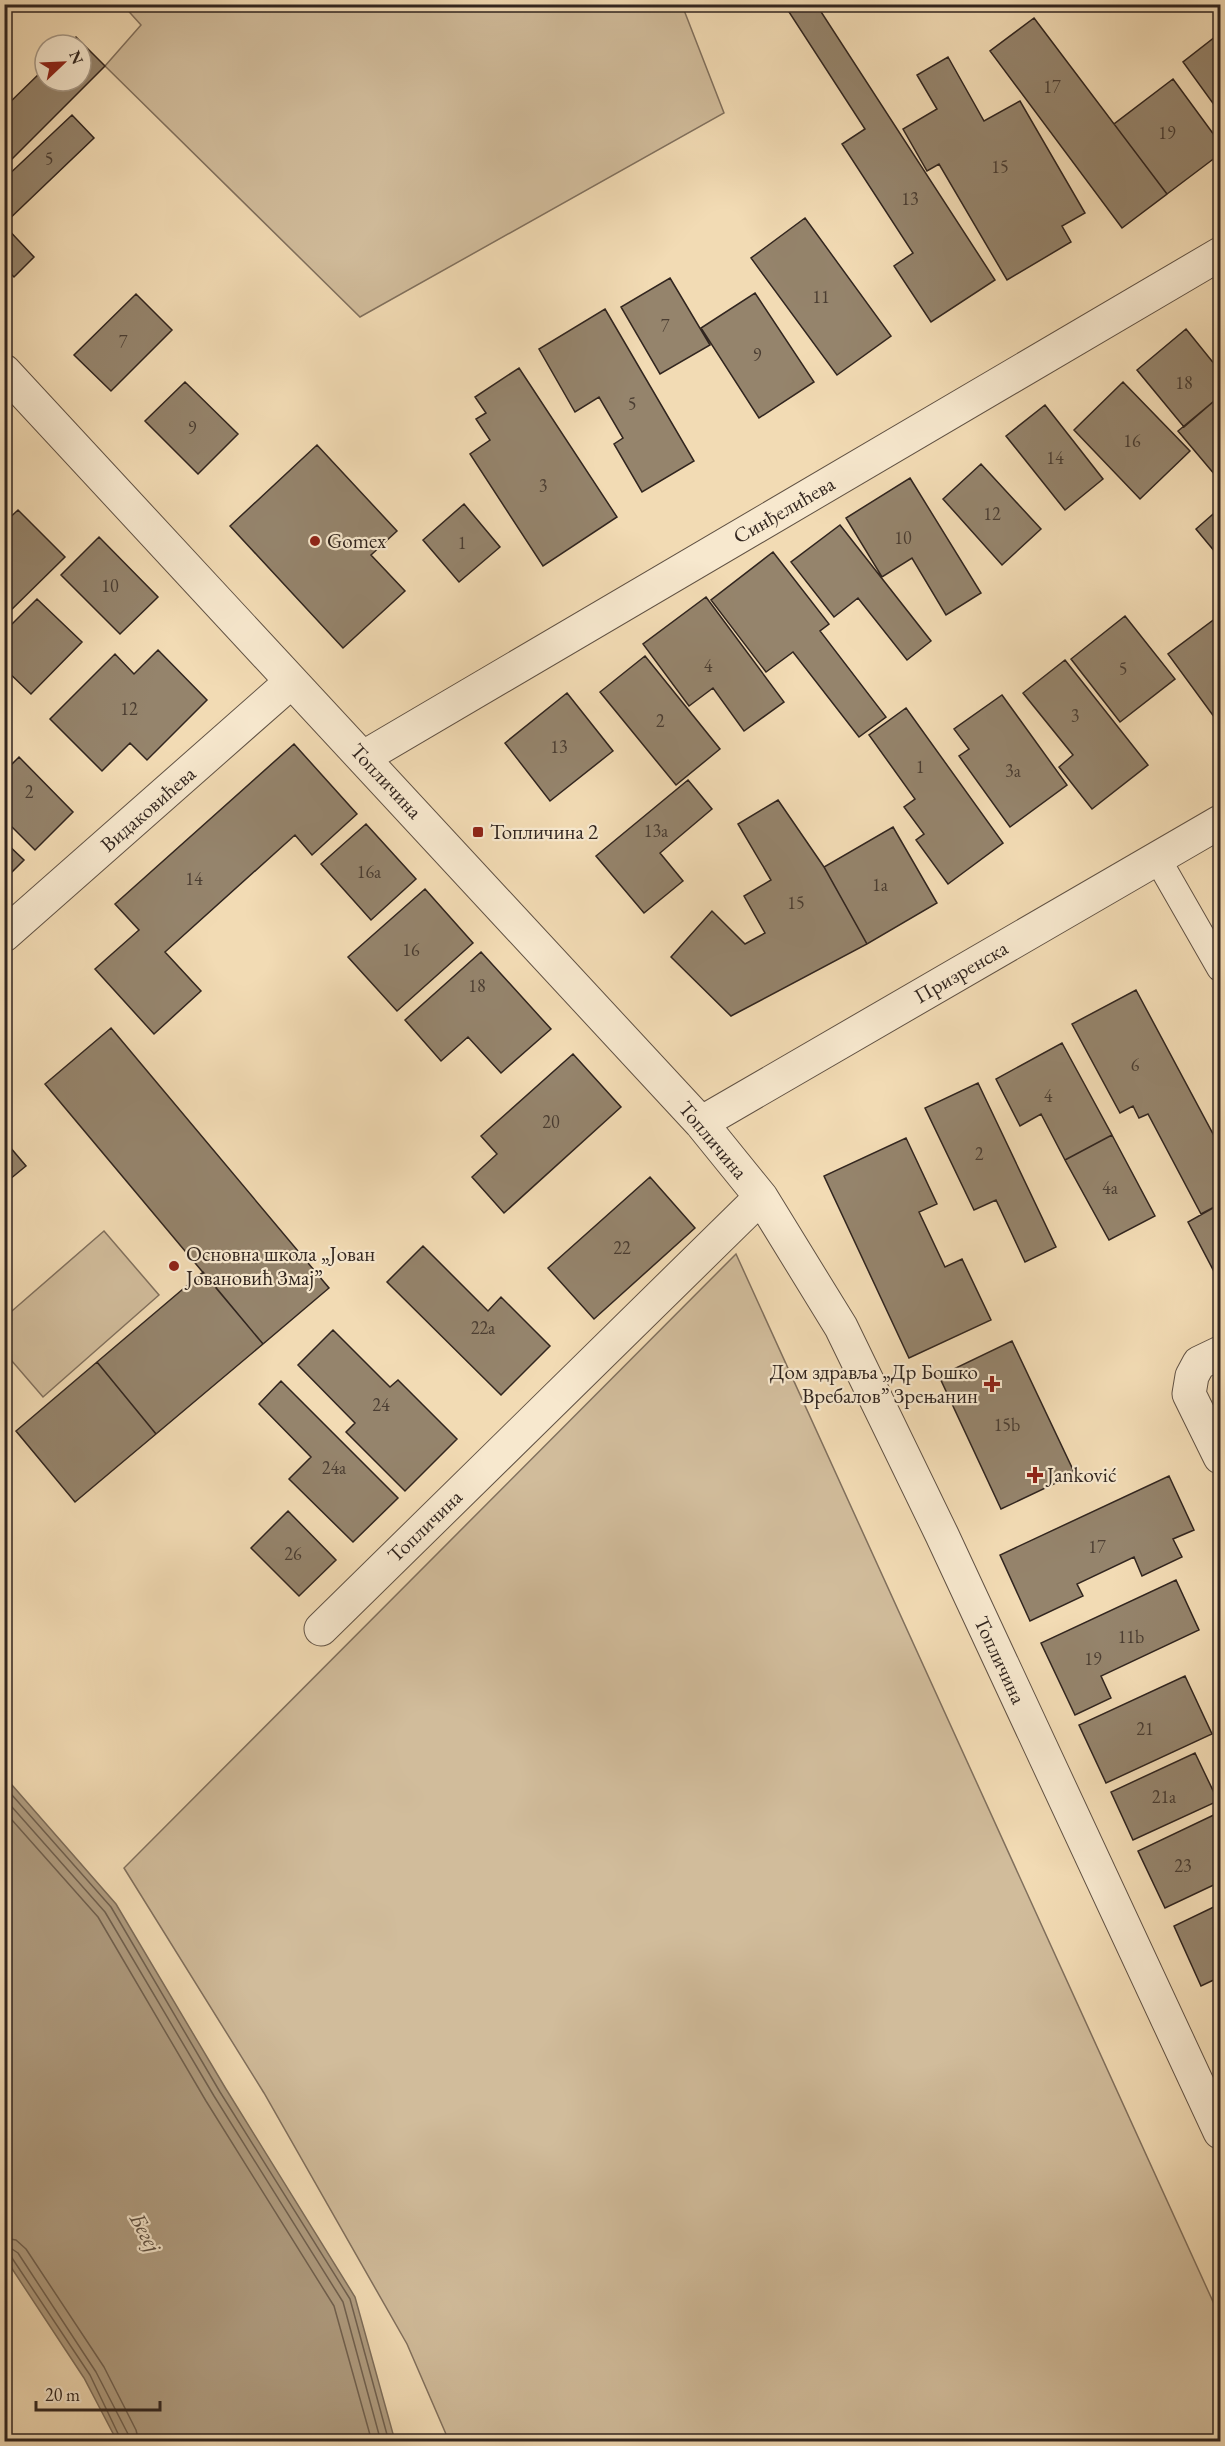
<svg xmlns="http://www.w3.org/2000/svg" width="1225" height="2446" viewBox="0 0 1225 2446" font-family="'EB Garamond',serif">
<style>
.green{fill:#d1bc9b;stroke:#81705d;stroke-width:1.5}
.water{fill:#b09d81;stroke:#7d6d5a;stroke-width:1.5}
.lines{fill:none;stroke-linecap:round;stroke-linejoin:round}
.shore{stroke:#706150;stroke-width:1.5}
.building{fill:#95846c;stroke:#31251f;stroke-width:1.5}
.lane-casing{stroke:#615244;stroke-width:28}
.street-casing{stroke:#615244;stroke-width:35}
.lane{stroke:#f7e8ce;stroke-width:26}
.street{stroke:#f7e8ce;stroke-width:33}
.poi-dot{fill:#8f2418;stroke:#f7e8ce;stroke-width:2}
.labels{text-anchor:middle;stroke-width:4.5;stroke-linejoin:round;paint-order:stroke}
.number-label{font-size:18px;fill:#4a3d32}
.street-label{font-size:21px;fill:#31251f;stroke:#f7e8ce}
.poi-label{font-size:21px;fill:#31251f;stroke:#f7e8ce;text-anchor:start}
.water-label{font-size:22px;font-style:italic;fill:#5d4f41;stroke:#f7e8ce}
</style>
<rect width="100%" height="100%" fill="#f2dbb4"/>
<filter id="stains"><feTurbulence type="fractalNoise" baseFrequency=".00333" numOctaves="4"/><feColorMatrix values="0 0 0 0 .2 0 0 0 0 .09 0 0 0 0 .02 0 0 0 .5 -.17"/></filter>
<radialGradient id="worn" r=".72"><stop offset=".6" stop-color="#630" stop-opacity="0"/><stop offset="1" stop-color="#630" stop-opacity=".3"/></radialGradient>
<path class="green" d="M123,5H682L724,113L360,317L105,66L141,25Z
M104,1231L159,1295L43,1397L5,1353V1317Z
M736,1254L1220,2317V2441H449L407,2344L264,2093L124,1868Z"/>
<path class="water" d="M5,1777L116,1904L226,2089L355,2297L395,2441H117L84,2378L5,2258Z"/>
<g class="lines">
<path class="shore" d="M4,1786L111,1907L220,2092L350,2299L389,2442
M4,1798L105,1912L214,2096L343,2302L381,2442
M4,1811L98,1917L206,2101L334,2306L372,2442
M4,2238L16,2240L26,2249L104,2367L136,2430L139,2442
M4,2247L12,2249L18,2253L96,2372L128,2434L130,2442
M4,2255L12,2258L90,2375L122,2442"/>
</g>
<path class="building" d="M800,4H816L995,280L931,322L894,266L913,253L842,144L865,129L789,12Z
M1034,18L1167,194L1122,228L990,51Z
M1220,33V113L1183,62Z
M76,37L105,66L4,167V108L45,68V81H81V45H68Z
M948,57L984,121L1020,101L1085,213L1062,226L1071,242L1007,280L939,164L927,171L903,129L937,109L917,75Z
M1173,79L1220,143V154L1167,194L1114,124Z
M72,115L94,138L4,224V179Z
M805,218L891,336L837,375L751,258Z
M4,225L34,257L14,277L4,267Z
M670,278L710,345L660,374L621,307Z
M755,293L814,382L759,418L701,328Z
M136,294L172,330L111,391L74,355Z
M605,309L694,461L642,492L614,444L623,438L599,397L575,412L539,349Z
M1186,329L1220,371V396L1184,427L1137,370Z
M519,368L617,517L543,566L470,454L490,440L476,419L486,413L475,397Z
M185,382L238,434L198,474L145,421Z
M1123,382L1190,451L1140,499L1074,430Z
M1220,396V470L1215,475L1178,431Z
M1045,405L1103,479L1065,510L1006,436Z
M317,445L397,531L371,555L405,591L343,648L230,526Z
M981,464L1041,529L1002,565L943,499Z
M910,478L981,593L946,615L912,558L882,577L846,518Z
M464,504L500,547L459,582L423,540Z
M1220,508V558L1196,529Z
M18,510L65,557L4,617V523Z
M840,525L931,641L907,660L858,598L834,617L791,562Z
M99,537L158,597L120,634L61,575Z
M773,552L829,624L820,631L886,717L859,737L793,652L766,672L711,600Z
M706,597L784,702L744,731L713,688L689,706L643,644Z
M37,599L82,642L31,694L4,668V632Z
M1220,615V725L1168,654Z
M1125,616L1175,679L1120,722L1071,659Z
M158,650L207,700L147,760L130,743L102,771L50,719L115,654L134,674Z
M645,656L720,749L676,785L600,692Z
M1065,660L1148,765L1092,809L1059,767L1073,755L1023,693Z
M567,693L613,751L550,801L505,743Z
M1002,695L1067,785L1010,827L959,756L969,749L954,729Z
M906,708L1003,843L948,884L916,840L924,834L904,807L915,799L869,735Z
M294,744L357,814L312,855L295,835L165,952L201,991L154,1034L95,969L139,930L115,904Z
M19,757L73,812L35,850L4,819V772Z
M688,780L712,809L660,853L683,881L644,913L596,856Z
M778,800L824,867L867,944L731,1016L671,957L712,911L745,944L765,933L744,896L771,880L738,824Z
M366,824L416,879L371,920L321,864Z
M893,827L937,903L867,944L824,867Z
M4,841L24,860L4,880Z
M425,889L473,943L397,1011L348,957Z
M481,952L551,1029L501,1073L468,1037L441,1061L405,1020Z
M1136,990L1220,1147V1204L1201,1214L1148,1114L1139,1118L1133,1106L1120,1113L1072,1024Z
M111,1028L329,1288L263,1344L45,1084Z
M1062,1043L1112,1135L1065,1160L1041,1114L1020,1126L996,1079Z
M573,1054L621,1107L504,1213L472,1177L497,1154L481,1136Z
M978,1083L1056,1247L1025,1262L996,1200L974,1210L925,1108Z
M1112,1135L1155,1216L1109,1240L1065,1160Z
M906,1138L937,1204L919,1212L945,1267L962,1259L991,1320L909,1358L824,1176Z
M4,1140L26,1166L4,1184Z
M650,1177L695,1228L594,1319L548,1268Z
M1220,1204V1283L1188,1222Z
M423,1246L488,1311L501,1297L550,1346L501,1395L387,1282Z
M203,1272L263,1344L156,1434L97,1362Z
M333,1330L390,1387L398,1380L457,1439L405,1491L346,1432L355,1423L298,1365Z
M1012,1341L1075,1474L1001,1509L939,1376Z
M97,1362L156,1434L75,1502L16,1431Z
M281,1381L398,1498L353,1542L289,1479L311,1457L259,1404Z
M1169,1476L1194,1530L1173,1539L1182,1557L1142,1576L1134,1557L1077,1584L1083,1596L1030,1621L1000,1555Z
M288,1511L336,1560L299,1596L251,1548Z
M1176,1580L1199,1630L1101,1676L1111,1698L1075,1715L1041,1643Z
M1185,1676L1212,1734L1106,1783L1079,1725Z
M1195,1753L1218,1801L1133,1840L1111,1792Z
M1220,1812V1882L1165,1908L1138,1851Z
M1220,1904V1977L1201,1986L1174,1926Z"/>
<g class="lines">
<g class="lane-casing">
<path id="lane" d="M1157,858L1220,968"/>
</g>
<g class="street-casing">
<path id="street" d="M4,371L701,1123L761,1197L841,1327L942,1535L1220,2132
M364,757L1220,254
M4,935L291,682
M701,1123L1220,822
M1220,1353L1199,1363L1192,1376L1189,1394L1220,1457
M321,1629L761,1197"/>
</g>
<use href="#lane" class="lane"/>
<use href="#street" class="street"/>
</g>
<g class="poi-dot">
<circle cx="315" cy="541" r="6"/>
<rect x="472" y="826" width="12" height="12" rx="3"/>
<circle cx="174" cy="1266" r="6"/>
<path d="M989 1375h6v6h6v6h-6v6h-6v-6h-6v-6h6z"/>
<path d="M1032 1466h6v6h6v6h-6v6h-6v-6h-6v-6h6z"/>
</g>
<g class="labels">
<g class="number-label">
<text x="1052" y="93">17</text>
<text x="1167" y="139">19</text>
<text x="49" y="165">5</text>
<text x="1000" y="173">15</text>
<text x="910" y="205">13</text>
<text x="821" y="303">11</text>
<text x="665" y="332">7</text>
<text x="123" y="348">7</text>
<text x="757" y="361">9</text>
<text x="1184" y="389">18</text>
<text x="632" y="410">5</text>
<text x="192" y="434">9</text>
<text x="1132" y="447">16</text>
<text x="1055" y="464">14</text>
<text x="543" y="492">3</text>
<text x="992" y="520">12</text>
<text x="903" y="544">10</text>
<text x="462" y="549">1</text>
<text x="110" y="592">10</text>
<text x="708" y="672">4</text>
<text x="1123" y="675">5</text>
<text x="129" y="715">12</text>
<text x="1075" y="722">3</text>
<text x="660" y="727">2</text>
<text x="559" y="753">13</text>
<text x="920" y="773">1</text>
<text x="1013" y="777">3a</text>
<text x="29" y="798">2</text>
<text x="656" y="837">13a</text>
<text x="369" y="878">16a</text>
<text x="194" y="885">14</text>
<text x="880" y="891">1a</text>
<text x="796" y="909">15</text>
<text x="411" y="956">16</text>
<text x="477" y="992">18</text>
<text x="1135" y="1071">6</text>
<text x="1048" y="1102">4</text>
<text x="551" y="1128">20</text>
<text x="979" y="1160">2</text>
<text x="1110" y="1194">4a</text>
<text x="622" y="1254">22</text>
<text x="483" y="1334">22a</text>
<text x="381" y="1411">24</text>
<text x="1007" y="1431">15b</text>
<text x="334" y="1474">24a</text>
<text x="1097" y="1553">17</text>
<text x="293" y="1560">26</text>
<text x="1131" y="1643">11b</text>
<text x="1093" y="1665">19</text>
<text x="1145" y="1735">21</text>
<text x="1164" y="1803">21a</text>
<text x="1183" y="1872">23</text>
</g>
<g class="street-label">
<text transform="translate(784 510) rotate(-30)" y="7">Синђелићева</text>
<text transform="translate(386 781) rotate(47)" y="7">Топличина</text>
<text transform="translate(148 809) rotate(-41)" y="7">Видаковићева</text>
<text transform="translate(961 972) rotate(-30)" y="7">Призренска</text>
<text transform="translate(713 1140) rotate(50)" y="7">Топличина</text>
<text transform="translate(425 1526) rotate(-44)" y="7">Топличина</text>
<text transform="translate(1000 1660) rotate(65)" y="7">Топличина</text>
</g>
<g class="poi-label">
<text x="327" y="548">Gomex</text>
<text x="490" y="839">Топличина 2</text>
<text x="186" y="1261">Основна школа „Јован<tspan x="186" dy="24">Јовановић Змај”</tspan></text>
<text x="978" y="1379" text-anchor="end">Дом здравља „Др Бошко<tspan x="978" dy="24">Вребалов” Зрењанин</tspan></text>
<text x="1047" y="1482">Janković</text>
</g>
<g class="water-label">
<text transform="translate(146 2232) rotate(61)" y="8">Бегеј</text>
</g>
</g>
<rect width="1225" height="2446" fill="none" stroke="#f2dbb4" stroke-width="24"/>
<rect x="6" y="6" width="1213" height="2434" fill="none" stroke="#31251f" stroke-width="3"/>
<rect x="12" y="12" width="1201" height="2422" fill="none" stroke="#31251f" stroke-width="1.5"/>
<g transform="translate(63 63) rotate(67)"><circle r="28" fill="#f7e8ce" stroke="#a89a88" stroke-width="1.5"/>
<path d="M0-4.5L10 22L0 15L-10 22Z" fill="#8f2418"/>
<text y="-9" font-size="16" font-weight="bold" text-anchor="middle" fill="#31251f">N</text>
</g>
<path d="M36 2401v9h124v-9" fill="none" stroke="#31251f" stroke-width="3"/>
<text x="45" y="2401" font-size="18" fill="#31251f" stroke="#f7e8ce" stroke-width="4.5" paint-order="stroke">20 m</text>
<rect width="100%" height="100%" filter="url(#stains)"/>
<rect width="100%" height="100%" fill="url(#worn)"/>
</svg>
